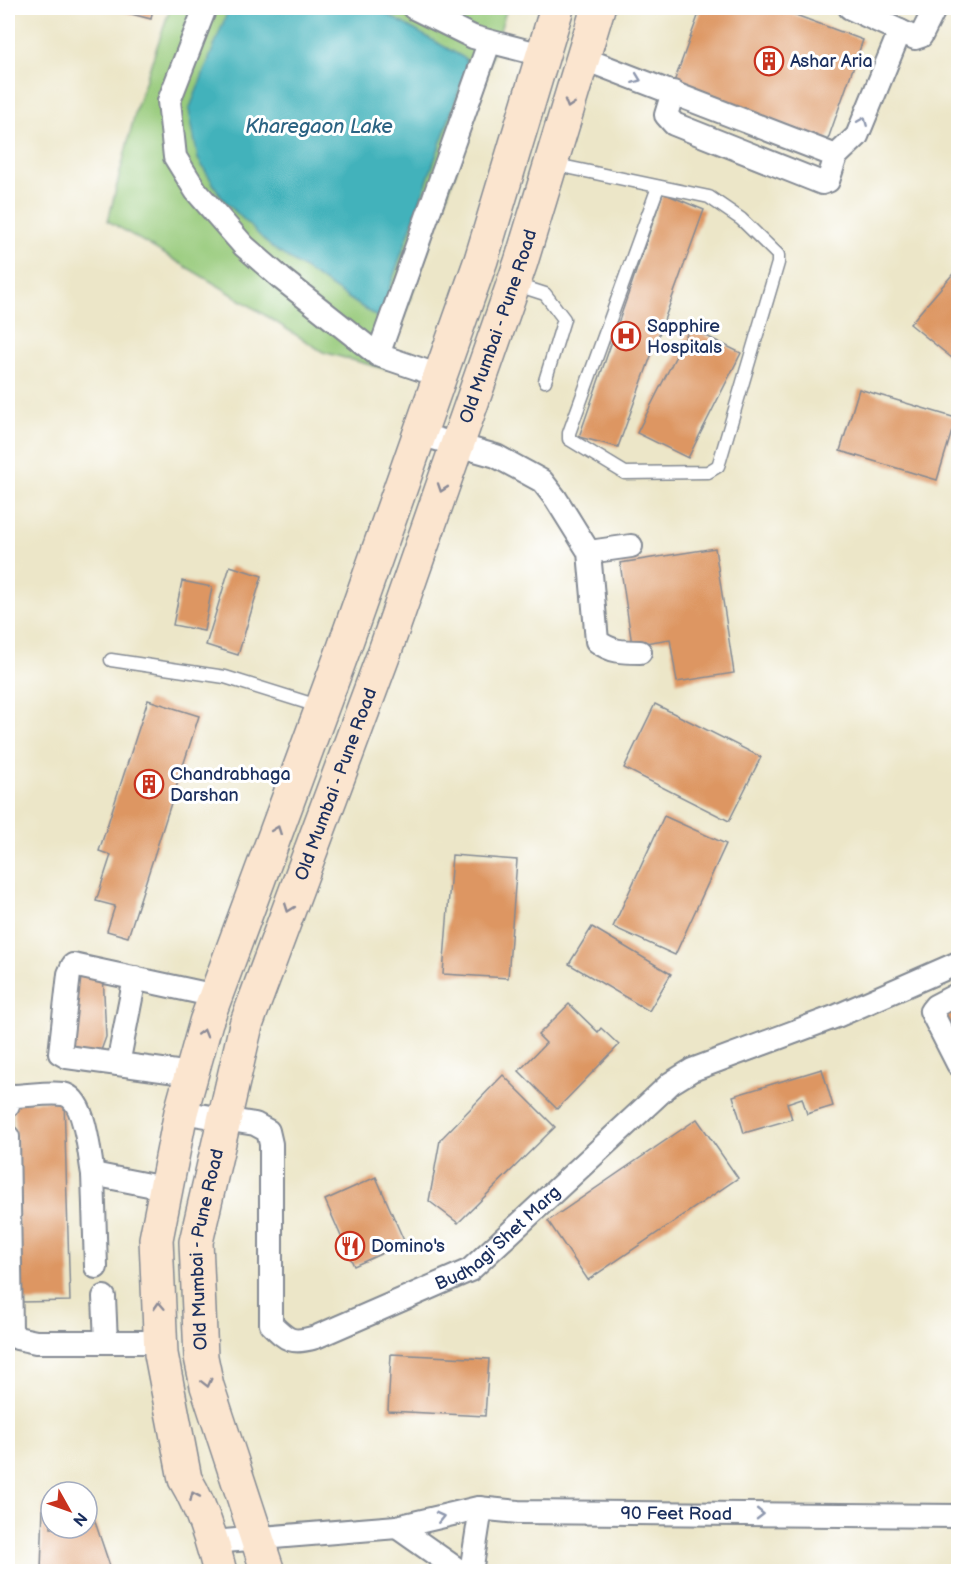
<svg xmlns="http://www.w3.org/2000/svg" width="966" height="1579" viewBox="0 0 966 1579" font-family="'Balsamiq Sans',sans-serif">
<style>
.green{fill:#98cb7b;stroke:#5a7d6c;stroke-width:1.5}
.water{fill:#42b2bb;stroke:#2e708c;stroke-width:1.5}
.building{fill:#dd9662}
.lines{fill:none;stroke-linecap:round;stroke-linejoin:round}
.lane-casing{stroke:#848a93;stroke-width:15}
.street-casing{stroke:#848a93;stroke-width:26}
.secondary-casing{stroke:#848a93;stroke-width:36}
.lane{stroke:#fff;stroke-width:12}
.street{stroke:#fff;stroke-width:22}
.secondary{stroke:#fbe5cf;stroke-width:33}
.oneway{stroke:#8d97ae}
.oneway2{stroke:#8b8a96}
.labels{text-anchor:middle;stroke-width:6;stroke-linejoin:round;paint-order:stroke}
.poi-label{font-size:18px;fill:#1b2f5e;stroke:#fff;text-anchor:start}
.street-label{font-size:18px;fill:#1b2f5e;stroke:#fff}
.water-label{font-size:20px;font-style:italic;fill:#2b6383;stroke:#fff}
</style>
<rect width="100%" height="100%" fill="#fff"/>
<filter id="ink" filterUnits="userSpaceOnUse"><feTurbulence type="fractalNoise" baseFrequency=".0167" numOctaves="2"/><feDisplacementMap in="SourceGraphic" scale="12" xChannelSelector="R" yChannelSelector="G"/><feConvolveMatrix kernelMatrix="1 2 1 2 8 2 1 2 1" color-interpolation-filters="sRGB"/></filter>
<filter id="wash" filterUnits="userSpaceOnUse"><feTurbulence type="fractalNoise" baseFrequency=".008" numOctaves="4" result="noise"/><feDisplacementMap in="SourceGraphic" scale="24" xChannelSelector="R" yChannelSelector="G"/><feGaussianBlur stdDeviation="1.35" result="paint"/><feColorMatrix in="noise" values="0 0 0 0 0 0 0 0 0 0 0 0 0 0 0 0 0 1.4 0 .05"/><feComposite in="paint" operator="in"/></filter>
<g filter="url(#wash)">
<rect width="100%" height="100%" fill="#ece6c8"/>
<path class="green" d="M170,8H507L460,159L385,369L323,352L222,288L108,221L136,109Z"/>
<path class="water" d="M229,8H376L466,59L467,68L389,289L393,294L383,321L271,247L222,198L198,159L189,110Z"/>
<g id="blocks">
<path class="building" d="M108,8H153L151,19Z
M701,8H777L863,40L827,142L674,82Z
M663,193L704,210L618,447L579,437Z
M958,268V363L910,324Z
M690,328L741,353L688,458L637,433Z
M859,389L956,418L937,480L840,451Z
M715,548L734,673L677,682L670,639L632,645L620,563Z
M230,566L262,576L238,655L206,645Z
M182,581L212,587L204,631L173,625Z
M148,700L199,716L128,937L107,931L115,906L96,901L111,855L99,851Z
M655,704L761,757L729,821L624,768Z
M664,816L726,844L675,955L613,927Z
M452,855L517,860L508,978L443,974Z
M592,927L671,974L649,1011L569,964Z
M77,971L103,972L106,1037L99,1056L68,1054Z
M958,999V1050L936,1011Z
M569,1004L598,1032L601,1028L619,1045L557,1109L519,1071L546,1043L538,1035Z
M822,1069L833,1106L807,1114L802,1098L787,1103L792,1119L744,1133L733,1096Z
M503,1075L555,1127L458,1223L429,1201L440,1140Z
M64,1100L70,1301L21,1302L14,1102Z
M697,1119L738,1178L588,1280L548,1221Z
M376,1177L405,1243L354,1266L325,1200Z
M391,1354L489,1359L485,1416L388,1411Z
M87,1498L112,1572H41L43,1505L51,1503V1528H87Z"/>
</g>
</g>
<g filter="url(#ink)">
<use href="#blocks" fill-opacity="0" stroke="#848a93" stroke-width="1.5"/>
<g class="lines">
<g class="lane-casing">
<path id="lane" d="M552,164L709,197L741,219L778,255V263L720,460L718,466L708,472L625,473L569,439V433L658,187
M514,284L545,294L564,319L545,381
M111,660L225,677L321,707"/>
</g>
<g class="street-casing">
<g id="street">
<path d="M205,8L169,101L175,157L196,191L244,246L282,279L378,355L489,43"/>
<path d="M414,8L473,37L542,55"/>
<path d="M900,31L915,38L921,36L935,8"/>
<path d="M582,58L836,156L857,136L900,31L850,8"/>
<path d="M673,92L666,115L674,124L822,183L828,181L836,156"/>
<path d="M378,355L440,376"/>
<path d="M419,434L496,456L542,481L556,499L589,552L597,641C611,652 623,652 640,652"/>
<path d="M589,552L631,546"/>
<path d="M958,994L935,1006L931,1011L958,1064"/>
<path d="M118,1064L135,978"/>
<path d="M191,1074L67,1057L60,1053L69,974L73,965L216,996"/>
<path d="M8,1105L11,1096C27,1096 47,1092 63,1094C86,1098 89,1155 93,1174L164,1188"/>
<path id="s1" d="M181,1112L255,1124L268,1131L271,1144V1324C288,1341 292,1344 316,1337L470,1270L671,1083L692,1070L837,1016L958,963"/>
<path d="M8,1137L11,1330L17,1338L36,1342H161"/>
<path d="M93,1174L96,1267"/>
<path d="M104,1297L106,1342"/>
<path d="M212,1542L397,1527"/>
<path id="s2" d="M461,1572L397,1527L478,1508L518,1512L958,1516"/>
<path d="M471,1572L481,1508"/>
</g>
</g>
<g class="secondary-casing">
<g id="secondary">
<path d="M220,1572C212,1540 202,1507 185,1479L161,1354L156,1239L181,1112L206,1022L344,648L481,260L557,8"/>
<path id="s3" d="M268,1572L207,1386L201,1357L196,1242L246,1025L385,651L521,262L598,8"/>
</g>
</g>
<use href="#lane" class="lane"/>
<use href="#street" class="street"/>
<use href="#secondary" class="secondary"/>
</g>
<defs><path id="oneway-chevron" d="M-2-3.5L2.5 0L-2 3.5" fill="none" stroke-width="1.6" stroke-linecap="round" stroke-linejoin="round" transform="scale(1.5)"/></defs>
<g class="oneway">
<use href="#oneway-chevron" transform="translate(637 79) rotate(21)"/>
<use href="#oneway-chevron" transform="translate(863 121) rotate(-68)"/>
<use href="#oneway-chevron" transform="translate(760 1514) rotate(1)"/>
<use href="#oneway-chevron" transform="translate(440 1517) rotate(-13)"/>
</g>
<g class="oneway2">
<use href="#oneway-chevron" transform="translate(569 104) rotate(107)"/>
<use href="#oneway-chevron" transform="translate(442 488) rotate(109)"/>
<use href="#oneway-chevron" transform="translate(277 830) rotate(-70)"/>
<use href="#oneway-chevron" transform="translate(289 908) rotate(110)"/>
<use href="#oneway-chevron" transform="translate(203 1033) rotate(-74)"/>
<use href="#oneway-chevron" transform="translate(159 1306) rotate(-93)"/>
<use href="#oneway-chevron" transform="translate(207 1383) rotate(76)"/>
<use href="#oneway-chevron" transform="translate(194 1496) rotate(-114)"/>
</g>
</g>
<defs>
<g id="building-ring" transform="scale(1.5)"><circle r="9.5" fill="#fff" stroke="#c8321e" stroke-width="1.5"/><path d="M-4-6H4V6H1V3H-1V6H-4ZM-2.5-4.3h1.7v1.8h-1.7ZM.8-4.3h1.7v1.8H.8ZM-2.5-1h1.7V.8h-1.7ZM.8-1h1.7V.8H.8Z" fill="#c8321e"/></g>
<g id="hospital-ring" transform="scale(1.5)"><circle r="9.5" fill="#fff" stroke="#c8321e" stroke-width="1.5"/><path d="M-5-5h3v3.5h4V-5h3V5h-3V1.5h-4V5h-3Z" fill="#c8321e"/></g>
<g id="restaurant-ring" transform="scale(1.5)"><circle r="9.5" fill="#fff" stroke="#c8321e" stroke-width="1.5"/><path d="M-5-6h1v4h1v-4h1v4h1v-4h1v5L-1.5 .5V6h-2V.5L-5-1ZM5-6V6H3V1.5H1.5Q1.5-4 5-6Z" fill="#c8321e"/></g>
</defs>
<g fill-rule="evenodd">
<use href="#building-ring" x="769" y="61"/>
<use href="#hospital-ring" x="626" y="336"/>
<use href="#building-ring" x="149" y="784"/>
<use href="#restaurant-ring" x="350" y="1246"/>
</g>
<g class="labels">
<g class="poi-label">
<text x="790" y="67">Ashar Aria</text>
<text x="647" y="332">Sapphire<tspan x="647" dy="21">Hospitals</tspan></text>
<text x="170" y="780">Chandrabhaga<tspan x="170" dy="21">Darshan</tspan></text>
<text x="371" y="1252">Domino's</text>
</g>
<g class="street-label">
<text dy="6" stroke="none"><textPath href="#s3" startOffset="1306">Old Mumbai - Pune Road</textPath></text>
<text dy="6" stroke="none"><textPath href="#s3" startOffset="820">Old Mumbai - Pune Road</textPath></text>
<text dy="6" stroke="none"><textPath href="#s1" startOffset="543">Budhagi Shet Marg</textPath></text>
<text dy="6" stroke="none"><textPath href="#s3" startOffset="334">Old Mumbai - Pune Road</textPath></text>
<text dy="6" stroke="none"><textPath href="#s2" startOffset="360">90 Feet Road</textPath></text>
</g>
<g class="water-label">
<text x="319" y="133">Kharegaon Lake</text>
</g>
</g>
<rect width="966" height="1579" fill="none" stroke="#fff" stroke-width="30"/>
<g transform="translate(69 1510) rotate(130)"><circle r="28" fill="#ffffff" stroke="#a4acbf" stroke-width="1.5"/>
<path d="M0-4.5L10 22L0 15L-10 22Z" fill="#c8321e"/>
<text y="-9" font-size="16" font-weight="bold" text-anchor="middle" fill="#1b2f5e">N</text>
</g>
</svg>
